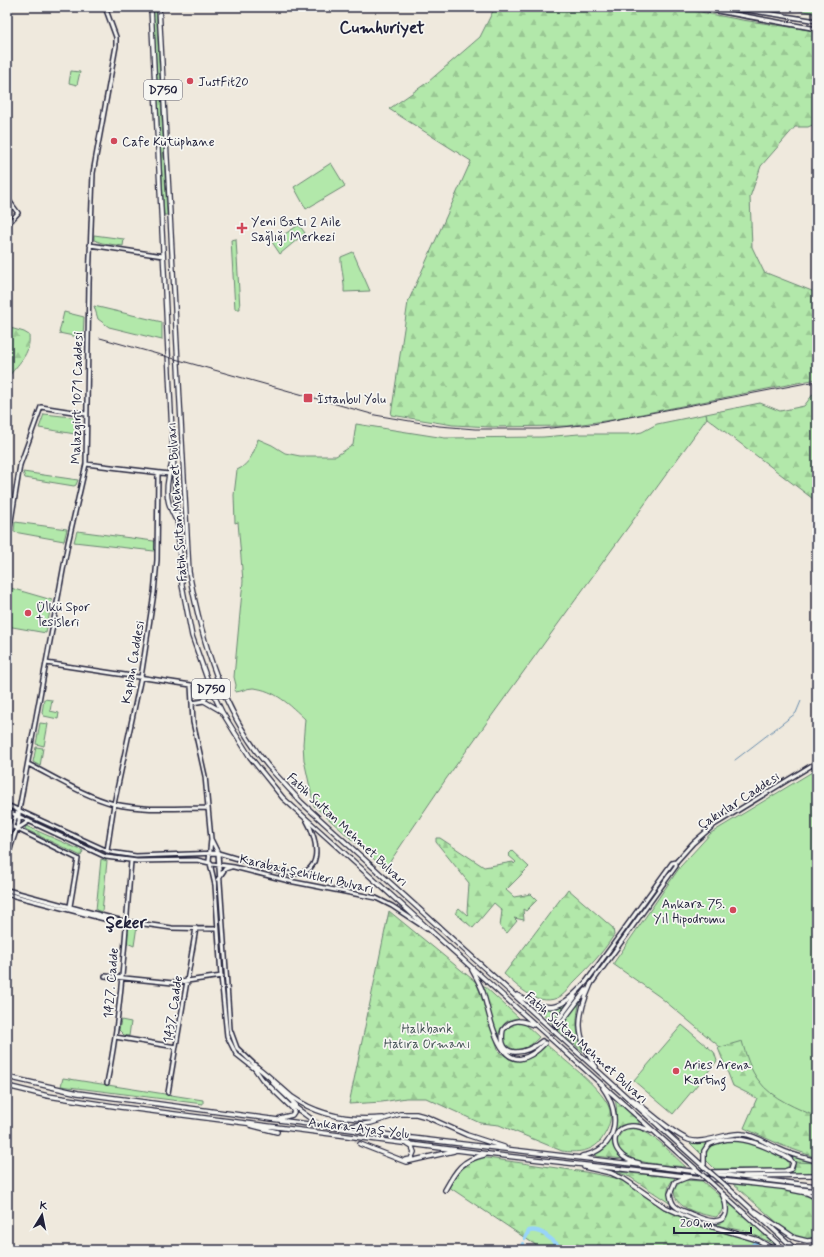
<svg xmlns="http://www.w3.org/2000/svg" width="824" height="1257" viewBox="0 0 824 1257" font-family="Mynerve,sans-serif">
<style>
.green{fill:#b2e8aa;stroke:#6a8572}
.forest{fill:url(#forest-firs);stroke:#6a8572}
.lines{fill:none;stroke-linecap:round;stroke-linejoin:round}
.stream{stroke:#698dad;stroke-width:1}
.river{stroke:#98d4f9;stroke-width:4.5}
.highway-tunnel{stroke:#c6c1bd;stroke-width:3.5;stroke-dasharray:3.5 2;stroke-linecap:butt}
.secondary-casing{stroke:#22223b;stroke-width:6}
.primary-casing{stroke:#22223b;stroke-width:6}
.highway-casing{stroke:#22223b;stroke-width:6}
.secondary{stroke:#f6f6f2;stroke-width:3}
.primary{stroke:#f6f6f2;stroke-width:3}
.highway{stroke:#f6f6f2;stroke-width:3.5}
.rail{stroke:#22223b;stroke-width:1}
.highway-bridge-casing{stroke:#22223b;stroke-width:6;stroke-linecap:butt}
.highway-bridge{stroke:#f6f6f2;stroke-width:3.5}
.poi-dot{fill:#d1495b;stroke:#f6f6f2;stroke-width:1.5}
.labels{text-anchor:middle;stroke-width:3.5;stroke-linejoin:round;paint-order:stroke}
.shield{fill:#f6f6f2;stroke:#626272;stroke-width:1}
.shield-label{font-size:12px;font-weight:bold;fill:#22223b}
.poi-label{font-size:13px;fill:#22223b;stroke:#f6f6f2;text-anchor:start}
.street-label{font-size:13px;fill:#22223b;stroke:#f6f6f2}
.park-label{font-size:13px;fill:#465457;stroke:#f6f6f2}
.district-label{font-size:17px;font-weight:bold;fill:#22223b;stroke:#f6f6f2}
</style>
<defs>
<pattern id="forest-firs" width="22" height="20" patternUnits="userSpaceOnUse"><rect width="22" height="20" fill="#b2e8aa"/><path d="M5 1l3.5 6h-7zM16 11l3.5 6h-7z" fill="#99c793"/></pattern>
</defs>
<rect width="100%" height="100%" fill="#efe9dd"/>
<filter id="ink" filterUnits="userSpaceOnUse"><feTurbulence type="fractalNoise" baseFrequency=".025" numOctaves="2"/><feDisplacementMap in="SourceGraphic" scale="8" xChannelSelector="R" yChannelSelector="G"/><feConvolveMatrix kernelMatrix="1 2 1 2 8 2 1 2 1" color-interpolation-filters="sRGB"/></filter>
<g filter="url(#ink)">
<path class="green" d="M153,7H156L167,215H164Z
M71,71L80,72L77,85L69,83Z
M331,163L345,186L306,209L294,187Z
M299,225L305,233L280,254L272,242Z
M94,235L124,239L123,246L102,243L94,240Z
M236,239L240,309H235L231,240Z
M353,252L370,291L344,292C345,282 340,262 341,257Z
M94,306L162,322V340L109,327L98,319Z
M64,312L84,317L83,338L59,333Z
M44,414L81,418V435L39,428Z
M706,414L707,418L446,779L385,869L314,806L304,760L303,744L305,719C290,705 275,690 253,688C246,688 241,692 235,692L236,685L234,677L243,581L238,522L235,523L234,495L237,470C249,465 255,451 258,439L272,445L285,453L300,456H336L353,445L356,424L445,438L543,437L579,434H631L642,432L657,424Z
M23,472L78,480L76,485L74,486L25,478Z
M15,522L67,529L64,541L14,532Z
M77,531L154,541L156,542V549L154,551L74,542Z
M7,587L52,600L46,633L7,626Z
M44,699L52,700L50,711L59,713L58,719L44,716L42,713Z
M40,723L48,724L44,746L36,744Z
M36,747L43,748L40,766L33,762Z
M817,769V1124L735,1086L720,1047L660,997L613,964L680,867L711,833Z
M101,859L107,861L102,912L96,910Z
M133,926H137L134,946L127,943L128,927Z
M121,1020L131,1022L129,1036L124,1035L119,1030Z
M682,1025L714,1052L717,1061L673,1114L634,1081Z
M63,1078L203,1100V1104L61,1086Z
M730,1136L750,1137L817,1163C811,1163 801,1164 795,1162C792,1161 790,1156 786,1155C761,1143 748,1134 719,1140C709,1142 704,1144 701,1154L689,1142L697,1143Z
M736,1140C751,1142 779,1149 788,1162L789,1166L784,1169H715L705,1159L708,1148L713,1144Z"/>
<path class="forest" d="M495,7H674L742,20L817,31V126L815,124L808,127H795L761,166L750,197L752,247L764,272L817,293V379L612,420L567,426L491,427L453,425L391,415L408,302L471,161L389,109L428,82L480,37Z
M786,7H817V14Z
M7,327L24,332L29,335C31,355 18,363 7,379Z
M817,392V502L707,418L706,414L760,403L780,411L804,406L814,393Z
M26,826L83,851L81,856L27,830L25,829Z
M436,838H440L484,867L513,862L514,864L516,862L508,855L512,851L529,867L506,890L514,897L531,894L537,900L526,911L523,909L524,920L514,918L517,921L507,933L500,927L502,910L494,903L473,928L455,913L459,908L467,915L468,914L467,912L469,883L436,842Z
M568,889L613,928L614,935C602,954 589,967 573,983C569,987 566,993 561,996C540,1009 518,987 504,974Z
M389,911L477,983L499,1052C519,1065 531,1061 547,1045C565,1061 598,1085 608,1105C614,1117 608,1130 601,1140C592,1152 576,1153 562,1151L499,1125L480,1123L426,1098H406L382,1102L349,1104Z
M482,984L519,1018C505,1019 500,1026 498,1038Z
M580,1001C575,1020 576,1034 583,1052L558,1030Z
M568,1002L551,1023L534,1006L557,1007Z
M517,1022L525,1024L539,1037C530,1048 517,1055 505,1044L504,1033L509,1024Z
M742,1041C746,1055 750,1070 759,1081C772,1099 797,1108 817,1117V1158L781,1145L744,1128L757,1098L733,1086L718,1048Z
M615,1099L639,1121V1124C620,1123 612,1127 614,1148L624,1159L595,1156V1154C613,1142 620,1119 615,1099Z
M628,1127C652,1129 669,1152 686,1167C670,1165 617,1165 617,1142C618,1135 623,1131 628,1127Z
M480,1157L585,1172L620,1179L663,1207L684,1218L708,1228L759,1242L771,1250H543L449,1187C458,1174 464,1163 480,1157Z
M795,1162L817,1163V1173H790L794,1170Z
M617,1172L676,1177C665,1186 666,1196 674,1206L630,1177Z
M683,1180L702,1181L721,1197L724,1206L720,1214L716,1217C699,1214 672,1208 674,1188Z
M733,1184C757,1186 798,1185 817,1201V1237L803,1239L788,1232Z
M729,1203L776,1245L748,1232L716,1225L727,1215Z"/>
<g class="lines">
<path class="stream" d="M735,760L796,713L801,701"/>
<path class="river" d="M525,1238L529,1231C542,1228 554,1242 563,1250
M522,1250L523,1244
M747,1250L757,1242"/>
<path class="highway-tunnel" d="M542,1041L555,1024
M545,1043L558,1027
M311,1117L326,1127L362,1143"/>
<g class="secondary-casing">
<path id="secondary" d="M7,198L18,213L7,225
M90,245L163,256
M86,464L169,474
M7,546L20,465L41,407L86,414
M46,663L191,685L193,722L205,776L211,839
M192,703L204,701
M28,764C56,778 84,796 114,804C145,811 177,808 208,808
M7,805L110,852L136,856L218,853L230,1029L237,1048L257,1067
M7,811L106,857L137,861L197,860L210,863L215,885L221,976L227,1036L236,1054L255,1069
M306,819C319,841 325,879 286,873L218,853L211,839L209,861L212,864L234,867L289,881L376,898L392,906L427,929
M7,824L78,859L70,906
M17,829L29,821
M7,839L17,813
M107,851L114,804L141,677L154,593L157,560L158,473
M7,858L19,822V810L68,543L86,464L89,283L93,173L116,46V37L105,7
M676,862L693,843L714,825L817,762
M218,879L225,869L231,867
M7,890L123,921
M7,894L120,923L123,921L172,928L218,929
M105,976L173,983L222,976
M586,982L672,863L676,862V866L591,984
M115,1037L176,1047
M107,1083C122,1010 125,935 131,861
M168,1093L196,928"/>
</g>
<g class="primary-casing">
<path id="primary" d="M695,7L817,29
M728,7L817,21"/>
</g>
<g class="highway-casing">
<path id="highway" d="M151,7L174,473L182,585L192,636L210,687L222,712L250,757L283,798L697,1170
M159,7L189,572C202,642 222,711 268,766C279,778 290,790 301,802L704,1167
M172,463C166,484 164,498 175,518
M210,687L204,701L221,711
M472,970C476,977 480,984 483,992C492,1022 501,1089 545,1043
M591,984C576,1017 575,1036 596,1067
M517,995C550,1015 562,1009 586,982
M555,1024L575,997
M533,1025C521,1020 512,1018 503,1030C497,1060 526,1055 542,1041
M558,1027L586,990
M257,1067C269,1076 280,1087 292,1097C319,1116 351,1121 383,1118
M255,1069L262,1079L292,1108L294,1112L292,1115L280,1118
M7,1077L78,1093L412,1138L817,1186
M273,1083L296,1105
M7,1086L48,1096L120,1107L488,1154L817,1191
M632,1099C648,1110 672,1134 689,1140C705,1145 725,1132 743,1134C756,1135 767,1144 779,1149C791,1155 805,1158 817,1161
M292,1105L310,1118
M250,1125L277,1132
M344,1127L371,1123L400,1114H416L427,1117L467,1135L504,1147
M360,1144L406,1162L454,1151
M582,1156C618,1150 622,1114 603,1088
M405,1160L411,1159L414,1152L412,1147L407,1144
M639,1163C602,1157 609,1111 651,1131
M584,1167L611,1173L624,1179L665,1207L700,1223L758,1240L775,1250
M704,1167V1151L708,1145C733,1133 755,1141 778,1153C784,1156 790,1157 793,1163L791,1169L785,1171L713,1172
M744,1176L817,1175
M688,1177L675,1182L670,1194C671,1198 671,1202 674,1205C678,1210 685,1211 691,1214C698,1217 706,1221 714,1221C732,1221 726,1201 721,1192
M726,1186L796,1250
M787,1189L807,1193L817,1198
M445,1190C456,1170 462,1160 484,1155
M723,1194L785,1250
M755,1211L795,1238L807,1241L817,1240"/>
</g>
<use href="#secondary" class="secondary"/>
<use href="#primary" class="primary"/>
<use href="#highway" class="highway"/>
<path class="rail" d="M100,338L375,415L439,426L475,429H540L593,424L817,381"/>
<g class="highway-bridge-casing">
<path id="highway-bridge" d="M704,1167L726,1186
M697,1170L721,1192"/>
</g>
<use href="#highway-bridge" class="highway-bridge"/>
</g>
</g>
<g class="poi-dot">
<circle cx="190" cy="81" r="4"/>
<circle cx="114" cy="141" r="4"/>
<path d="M240 222h4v4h4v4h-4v4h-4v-4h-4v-4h4z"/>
<rect x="303" y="393" width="10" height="10" rx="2"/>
<circle cx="28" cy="613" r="4"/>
<circle cx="733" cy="910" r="4"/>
<circle cx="676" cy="1071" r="4"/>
</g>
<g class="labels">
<g class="shield">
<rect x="144" y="80" width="38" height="20" rx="3"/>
<rect x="192" y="679" width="38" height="20" rx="3"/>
</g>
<g class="shield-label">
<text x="163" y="94">D750</text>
<text x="211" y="693">D750</text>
</g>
<g class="poi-label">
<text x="198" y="86">JustFit20</text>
<text x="122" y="146">Cafe Kütüphane</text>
<text x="251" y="226">Yeni Batı 2 Aile<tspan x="251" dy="15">Sağlığı Merkezi</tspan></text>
<text x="317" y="403">İstanbul Yolu</text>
<text x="36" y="611">Ülkü Spor<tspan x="36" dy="15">Tesisleri</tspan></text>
<text x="725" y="908" text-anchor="end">Ankara 75.<tspan x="725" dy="15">Yıl Hipodromu</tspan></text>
<text x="684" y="1069">Aries Arena<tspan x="684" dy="15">Karting</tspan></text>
</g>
<g class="street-label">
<text transform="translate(76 398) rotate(-89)" y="5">Malazgirt 1071 Caddesi</text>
<text transform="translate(176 502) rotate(-94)" y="5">Fatih Sultan Mehmet Bulvarı</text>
<text transform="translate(132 662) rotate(-80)" y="5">Kaplan Caddesi</text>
<text transform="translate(738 800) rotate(-33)" y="5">Çakırlar Caddesi</text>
<text transform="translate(348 829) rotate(43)" y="5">Fatih Sultan Mehmet Bulvarı</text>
<text transform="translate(307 873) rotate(13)" y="5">Karabağ Şehitleri Bulvarı</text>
<text transform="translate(110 983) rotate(-85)" y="5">1427. Cadde</text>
<text transform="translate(172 1009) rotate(-81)" y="5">1437. Cadde</text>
<text transform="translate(587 1047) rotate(42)" y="5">Fatih Sultan Mehmet Bulvarı</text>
<text transform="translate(359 1127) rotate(7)" y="5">Ankara-Ayaş Yolu</text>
</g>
<g class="park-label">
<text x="427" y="1033">Halkbank<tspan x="427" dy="15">Hatıra Ormanı</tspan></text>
</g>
<g class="district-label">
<text x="382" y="33">Cumhuriyet</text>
<text x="126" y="928">Şeker</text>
</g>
</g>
<rect width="824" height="1257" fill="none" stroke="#f6f6f2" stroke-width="24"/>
<rect x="12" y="12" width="800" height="1233" fill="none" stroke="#22223b" stroke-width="1.5" filter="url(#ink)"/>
<g transform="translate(42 1215) rotate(10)" stroke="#f6f6f2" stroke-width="3" paint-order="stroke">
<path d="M0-3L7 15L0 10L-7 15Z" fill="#22223b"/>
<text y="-6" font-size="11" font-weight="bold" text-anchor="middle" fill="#22223b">K</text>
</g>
<path d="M674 1227v6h77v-6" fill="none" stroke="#22223b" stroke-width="2"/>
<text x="680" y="1227" font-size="12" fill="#22223b" stroke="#f6f6f2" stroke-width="3" paint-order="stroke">200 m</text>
</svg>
